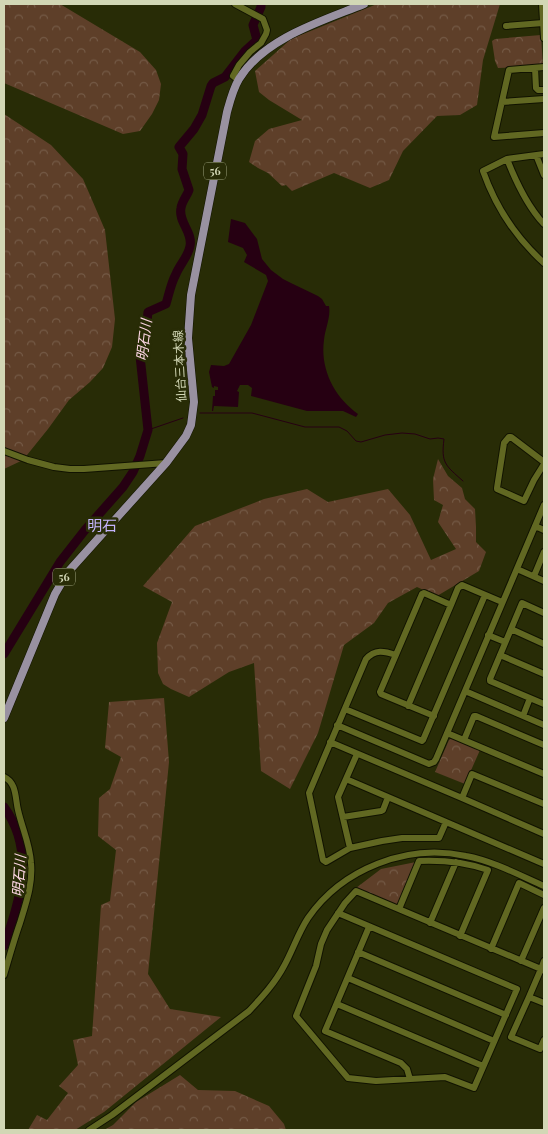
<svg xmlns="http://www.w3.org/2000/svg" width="548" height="1134" viewBox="0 0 548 1134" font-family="'Playfair Display','Noto Sans JP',serif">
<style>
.forest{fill:url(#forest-crowns)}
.water{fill:#260012}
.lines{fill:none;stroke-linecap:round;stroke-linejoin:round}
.stream{stroke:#260012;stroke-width:1}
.river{stroke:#260012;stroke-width:9}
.minor-casing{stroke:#111301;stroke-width:8}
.major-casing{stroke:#111301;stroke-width:9}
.minor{stroke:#616822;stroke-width:6}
.major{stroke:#9991a1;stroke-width:8}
.labels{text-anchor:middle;stroke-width:5;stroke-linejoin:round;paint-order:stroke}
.shield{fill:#282c06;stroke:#9fa480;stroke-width:1}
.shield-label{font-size:11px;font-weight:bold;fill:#d2d7b5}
.street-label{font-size:12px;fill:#d2d7b5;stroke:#282c06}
.water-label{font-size:14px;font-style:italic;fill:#fed7e5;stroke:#282c06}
.quarter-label{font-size:15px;fill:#c4b4fb;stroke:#282c06}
</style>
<defs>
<pattern id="forest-crowns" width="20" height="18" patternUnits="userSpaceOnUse" patternTransform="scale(1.25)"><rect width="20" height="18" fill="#5e3f29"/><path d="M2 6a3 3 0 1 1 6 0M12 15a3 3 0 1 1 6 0" fill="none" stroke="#745a46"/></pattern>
</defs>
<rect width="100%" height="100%" fill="#282c06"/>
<path class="forest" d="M4,4H60L140,52L156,70L161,84L159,100L152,114L140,131L123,134L4,83Z
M377,4H500L483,60L477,105L460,115L437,116L403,151L389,180L370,188L334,173L292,191L286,185L282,186L268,173L258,168L249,162L255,141L269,129L302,120L269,100L259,92L255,71L291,39Z
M541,35L543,66L498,68L495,61L492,41L495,39Z
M4,114L51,145L83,179L105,230L115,319L112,347L103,368L90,382L69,400L48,429L23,460L4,469Z
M438,459L448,476L462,488L465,499L475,509L476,527V542L486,552L479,571L437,596L417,587L388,603L374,623L344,645L318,733L290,789L261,771L254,663L229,672L189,697L171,689L163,684L158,673L157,643L172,602L143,586L195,526L264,499L307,489L328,502L388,489L410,515L431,560L456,549L438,522L443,505L434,500L433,479Z
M164,698L169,762L148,974L170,1009L221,1017L104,1112L75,1130H28L37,1115L47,1120L68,1093L59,1086L78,1065L73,1040L92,1036L101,905L110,901L116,850L98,836L99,798L110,789L121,757L105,748L109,702Z
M452,738L480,750L465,784L435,772L449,740Z
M416,862L400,904L395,905L356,888L381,869Z
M180,1075L198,1090L235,1091L269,1106L284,1124L286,1130H104L113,1125L136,1102Z"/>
<path class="water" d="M231,219L245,223L257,239L262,259L271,270L283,279L293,284L318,296L322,299L326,306H329C331,317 325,329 324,340C320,369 334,397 358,414L356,417L343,411H307L251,396L252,388L248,385H240L237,391L239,392L238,407L214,406L213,411H212L213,396H215V390H218V387L214,386V388L212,387L209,372L211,365L224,366L229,364L251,325L268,281L266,275L244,262L247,255L243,248L228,242Z"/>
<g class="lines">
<path class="stream" d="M200,413H252L305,427H339L347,431L356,441L361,442L385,435L402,433L415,434L430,439L438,438L444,439C441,463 445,465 463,481
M148,430L183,418"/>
<path class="river" d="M4,654L60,562L85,530L123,487L133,472L140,456L148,430L140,356L142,343L146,330L148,312L166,304C169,294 171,283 176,274C180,264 188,257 190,246C193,232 178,222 181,208C182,201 187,196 189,190L182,169L183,154L179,147L194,129L202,115L211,86L213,83L225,77L245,51L257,40L253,25L261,7V4
M4,807C36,851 20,900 4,946"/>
<g class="minor-casing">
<path id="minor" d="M235,4L263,19L267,30L266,34L261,43L250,52L239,65L233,76L238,80
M542,4L544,38
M506,26L543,23
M544,67L509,70L494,137L544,133
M535,68L536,88L538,90H544
M502,102L544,99
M544,154L507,159L483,171C496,208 515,237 544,263
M536,155L544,175
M507,159C516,182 527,206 544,224
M4,451L28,460L54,467L70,469H84L166,463
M544,462L511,437H509L504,443L497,488V489L524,501L534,480L544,464
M535,526L544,530
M517,569L544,581
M534,576L544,552
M544,613L522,603L490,679V681L544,704
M511,629L544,644
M488,635L505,642
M396,655C384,651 375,649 366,659L309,793L323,860L326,862L350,848L382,841L402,838H439L446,822L544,864
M500,655L544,674
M465,691L544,505
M408,706L451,605
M345,709L422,741L423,740L485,595
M434,716L381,694L380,692L422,594L424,593L451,605L458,588L462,585L502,602
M523,716L530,698
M337,725L429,764L434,762L436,759L465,691L544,725
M447,733L544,774
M464,740L474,716H476L544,745
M330,742L462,798
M4,777C17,783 15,798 18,810C22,828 30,844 31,863C33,884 26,903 20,923C14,940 9,958 4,975
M346,779L446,822
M544,804L472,774L462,798L544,834
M343,817L381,811L383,810L388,797
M350,848L338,797L357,754
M399,909L419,861C444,860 465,862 488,870L460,936
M338,913L517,989L474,1088L445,1077L376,1081L348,1078L296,1016L316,966L321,944L327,930L345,903L356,891L541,969L544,961
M430,923L456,862
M369,927L325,1031L401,1063L407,1069L410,1079
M491,949L519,883L544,895
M358,952L506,1015
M521,961L544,908
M348,978L494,1041
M529,997L541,969L543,970
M544,1003L529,997L511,1037L540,1049L544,1040
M337,1004L483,1066
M89,1130L112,1115L249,1011C262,997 275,983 284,966C293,950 298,933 308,918C342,869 407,843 466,856C493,861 519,875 544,886"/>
</g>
<g class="major-casing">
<path id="major" d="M4,718L55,594L68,572L166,463L186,436L191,425L194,402L188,338L191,295L227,112C230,101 233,89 239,79C264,38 322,21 364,4"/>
</g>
<use href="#minor" class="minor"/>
<use href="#major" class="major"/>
</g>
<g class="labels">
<g class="shield">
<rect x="204" y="162.5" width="22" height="17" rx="4"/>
<rect x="53" y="568.5" width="22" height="17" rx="4"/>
</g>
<g class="shield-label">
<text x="215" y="175">56</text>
<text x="64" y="581">56</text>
</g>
<g class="street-label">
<text transform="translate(180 366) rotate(-93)" y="4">仙台三本木線</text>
</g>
<g class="water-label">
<text transform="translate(144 340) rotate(-83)" y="5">明石川</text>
<text transform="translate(19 876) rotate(-86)" y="5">明石川</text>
</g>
<g class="quarter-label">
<text x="102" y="531">明石</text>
</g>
</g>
<rect width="548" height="1134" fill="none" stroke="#d2d7b5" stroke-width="10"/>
</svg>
